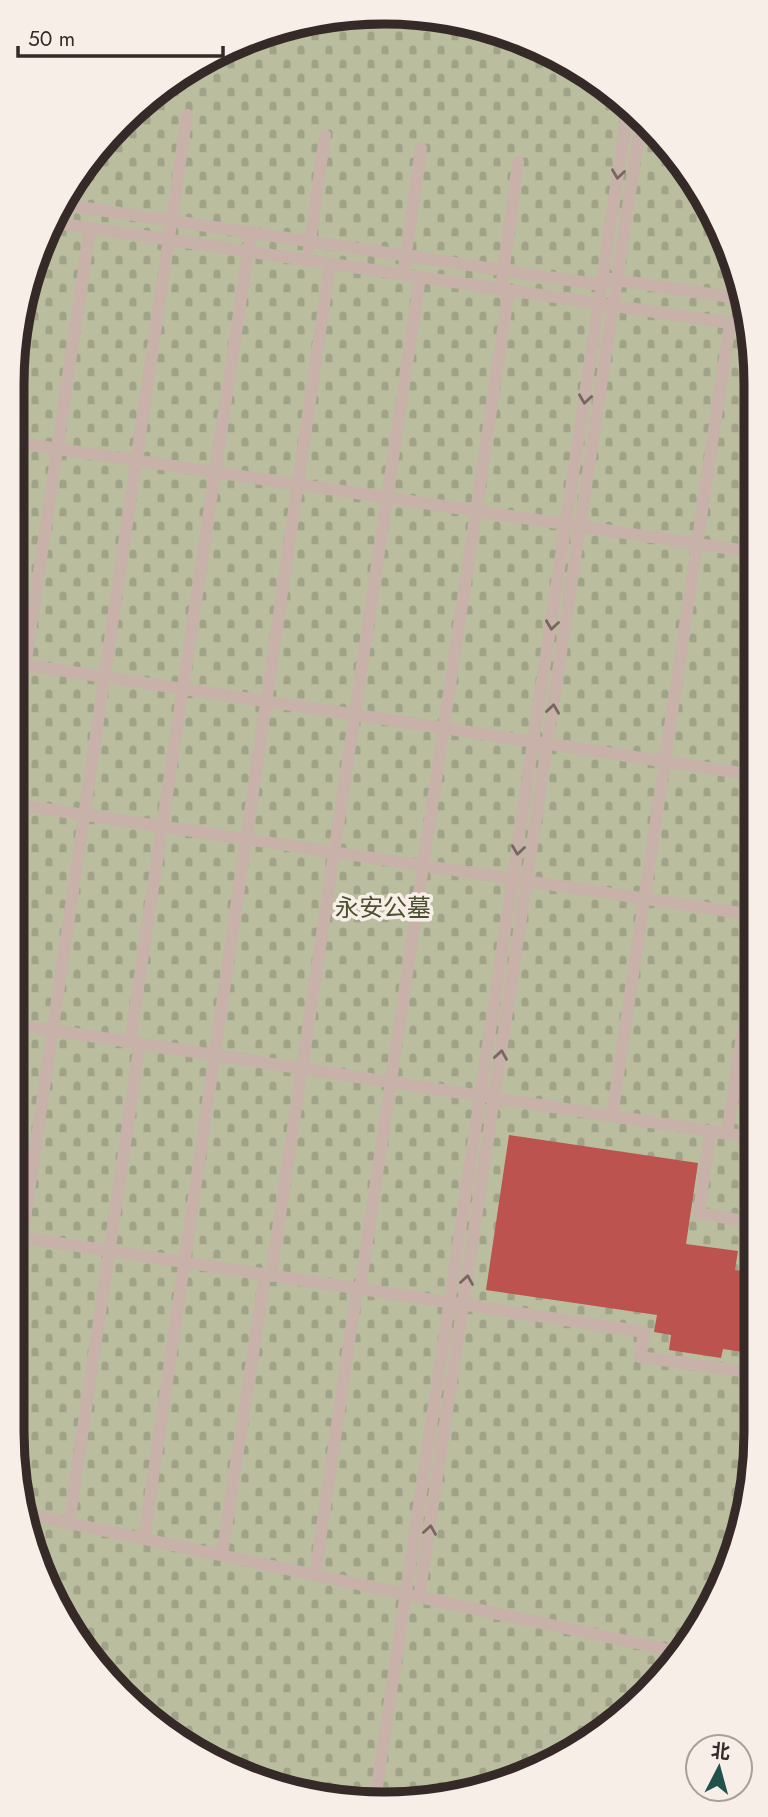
<svg xmlns="http://www.w3.org/2000/svg" width="768" height="1817" viewBox="0 0 768 1817" font-family="Jost,'Noto Sans SC',sans-serif">
<style>
.cemetery{fill:url(#cemetery-stones)}
.building{fill:#bc534e}
.lines{fill:none;stroke-linecap:round;stroke-linejoin:round}
.lane{stroke:#c7b1a9;stroke-width:12}
.oneway{stroke:#776762}
.labels{text-anchor:middle;stroke-width:7;stroke-linejoin:round;paint-order:stroke}
.park-label{font-size:24px;fill:#4b512e;stroke:#f8eee8}
.rim{fill:none;stroke:#352a28;stroke-width:9}
</style>
<defs>
<pattern id="cemetery-stones" width="16" height="16" patternUnits="userSpaceOnUse" patternTransform="scale(1.75)"><rect width="16" height="16" fill="#babe9e"/><path d="M2 7V4a2 2 0 0 1 4 0v3zM10 15v-3a2 2 0 0 1 4 0v3z" fill="#a0a388"/></pattern>
</defs>
<rect width="100%" height="100%" fill="#f0e3dc"/>
<path class="cemetery" d="M360,13L504,32L610,89L679,157L727,241L753,335L756,1433L736,1553L664,1678L570,1755L433,1802L312,1798L198,1755L104,1678L32,1553L12,1433V384L32,264L105,139L220,50Z"/>
<path class="building" d="M509,1135L698,1163L686,1244L738,1251L735,1270L755,1273L756,1354L723,1349L721,1358L669,1350L671,1335L654,1332L657,1315L486,1290Z"/>
<g class="lines">
<path class="lane" d="M66,205L602,285
M56,223L750,326
M309,249L325,135
M403,275L421,148
M610,279L743,299
M501,289L518,162
M12,442L753,552
M12,663L754,775
M12,754L90,228
M12,804L754,915
M12,1024L755,1138
M130,1042L251,232
M612,1116L730,323
M710,1132L699,1213L755,1223
M727,1134L754,957
M12,1236L644,1332L640,1357L756,1373
M271,1276L420,277
M360,1289L509,290
M12,1307L187,115
M26,1514L679,1652
M69,1523L140,1043
M144,1539L330,264
M222,1555L265,1275
M315,1575L357,1289
M419,1597L641,120
M375,1800L628,107"/>
</g>
<defs><path id="oneway-chevron" d="M-2-3.5L2.5 0L-2 3.5" fill="none" stroke-width="1.6" stroke-linecap="round" stroke-linejoin="round" transform="scale(1.75)"/></defs>
<g class="oneway">
<use href="#oneway-chevron" transform="translate(618 174) rotate(98)"/>
<use href="#oneway-chevron" transform="translate(585 399) rotate(98)"/>
<use href="#oneway-chevron" transform="translate(552 625) rotate(98)"/>
<use href="#oneway-chevron" transform="translate(553 709) rotate(-82)"/>
<use href="#oneway-chevron" transform="translate(518 850) rotate(98)"/>
<use href="#oneway-chevron" transform="translate(501 1055) rotate(-81)"/>
<use href="#oneway-chevron" transform="translate(467 1280) rotate(-81)"/>
<use href="#oneway-chevron" transform="translate(430 1530) rotate(-81)"/>
</g>
<g class="labels">
<g class="park-label">
<text x="383" y="916">永安公墓</text>
</g>
</g>
<path d="M0 0H768V1817H0ZM384 24H384A360 360 0 0 1 744 384V1432A360 360 0 0 1 384 1792H384A360 360 0 0 1 24 1432V384A360 360 0 0 1 384 24Z" fill="#f8eee8" fill-rule="evenodd"/>
<path class="rim" d="M384 24H384A360 360 0 0 1 744 384V1432A360 360 0 0 1 384 1792H384A360 360 0 0 1 24 1432V384A360 360 0 0 1 384 24Z"/>
<g transform="translate(719 1768) rotate(6)"><circle r="33" fill="#f8eee8" stroke="#aaa09b" stroke-width="2"/>
<path d="M0-5L12 26L0 18L-12 26Z" fill="#21534c"/>
<text y="-10" font-size="19" font-weight="bold" text-anchor="middle" fill="#352a28">北</text>
</g>
<path d="M18 46v10h205v-10" fill="none" stroke="#352a28" stroke-width="3.5"/>
<text x="28" y="46" font-size="21" fill="#352a28" stroke="#f8eee8" stroke-width="5" paint-order="stroke">50 m</text>
</svg>
